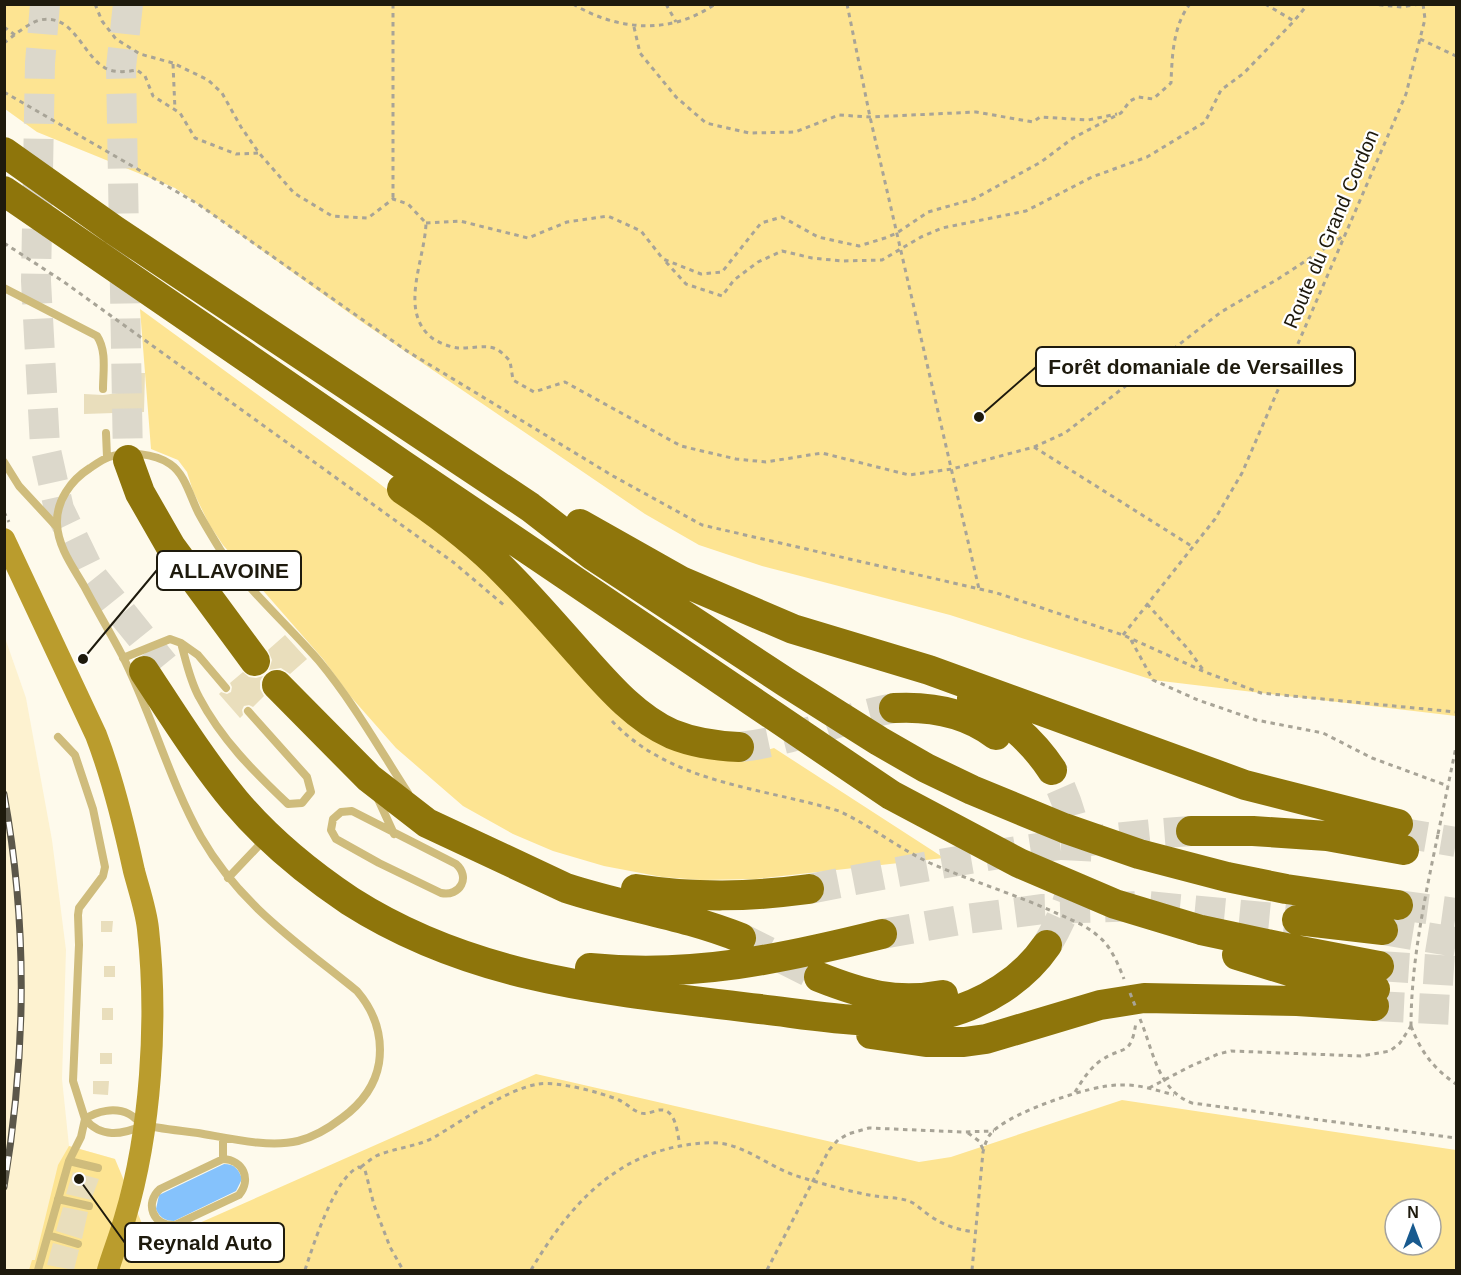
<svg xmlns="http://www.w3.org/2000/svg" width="1461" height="1275" viewBox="0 0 1461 1275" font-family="Arial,sans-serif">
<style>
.built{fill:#fdf2d0}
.green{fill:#fde492;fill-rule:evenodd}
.water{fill:#85c2fc}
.building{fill:#e9debc}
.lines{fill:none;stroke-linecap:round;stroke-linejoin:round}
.highway-tunnel{stroke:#dcd8cb;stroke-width:30;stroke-dasharray:30 15;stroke-linecap:butt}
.path{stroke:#a8a497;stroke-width:3;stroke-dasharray:4.5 4.5;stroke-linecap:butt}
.lane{stroke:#cfbc7c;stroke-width:8}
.secondary{stroke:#ba9c2d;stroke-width:22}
.highway{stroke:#8e750b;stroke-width:30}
.rail-casing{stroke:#5b574a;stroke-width:7}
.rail{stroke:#fff;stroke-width:4.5;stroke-dasharray:14;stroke-linecap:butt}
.path-bridge{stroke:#a8a497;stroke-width:3;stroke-dasharray:4.5 4.5;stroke-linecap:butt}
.labels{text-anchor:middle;stroke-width:4.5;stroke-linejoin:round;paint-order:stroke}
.street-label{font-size:20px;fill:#1e1a0d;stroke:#fff}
.leader{fill:none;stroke:#1e1a0d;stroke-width:2}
.callout-dot{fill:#1e1a0d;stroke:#fff;stroke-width:2}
.callout{fill:#fff;stroke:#1e1a0d;stroke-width:2}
.callout-label{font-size:21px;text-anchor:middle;font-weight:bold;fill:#1e1a0d}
</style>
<rect width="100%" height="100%" fill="#fefaec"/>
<path class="built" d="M4,635L26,698L52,840L66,950L62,1079L69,1146L115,1159L91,1254L84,1270H5Z"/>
<path class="green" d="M5,4L1456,5V716L1153,680L950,615L762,566L699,545L645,514L359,320L175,188L37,132L5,109Z
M140,309L376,481L467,551L606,700L750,755L774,748L944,858L756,879L701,880L662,877L604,866L553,851L513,834L463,806L396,748L351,697L323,659L223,545L209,524L193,491L187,472L178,460L151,449Z
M536,1074L919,1162L951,1157L1122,1100L1456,1150V1270H29L32,1260H35L58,1165L69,1146L115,1159L143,1226L179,1232ZM1395,1209H1431V1245H1395Z"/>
<path class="water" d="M224,1164C235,1164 239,1170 242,1179L236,1191L174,1221C165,1221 159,1217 156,1209L159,1195Z"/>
<path class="building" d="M118,373H145L144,412L84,414V394L103,395L118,393Z
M285,635L307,659L290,674L281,668L269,670L272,660L268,650Z
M243,672L249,677L256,678L263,676L260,681V689L264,696L253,707L249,705L244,706L242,710L243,715L240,718L219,694L221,692L227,694L231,692L232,687L230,683Z
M101,921H113L112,932H101Z
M104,966H115V977H104Z
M102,1008H113V1020H102Z
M100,1053H112V1064H100Z
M93,1081H109L108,1095L93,1094Z
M73,1172L99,1179L91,1200L66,1194Z
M63,1207L88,1212L82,1239L56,1231Z
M53,1243L79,1250L74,1270L47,1265Z"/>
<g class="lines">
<path class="highway-tunnel" d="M45,4L40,63L36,281L45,446L59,509L91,575L164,665
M128,4L121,67L128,460
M739,747C793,742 841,718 894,708
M1397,832L1456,842
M809,889C936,864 1062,840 1191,831
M1398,905L1456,913
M1383,930L1456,942
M882,934L966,919L1043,909L1147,906L1297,920
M741,938L819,977
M1047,945C1084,882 1086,834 1052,770
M1379,966L1456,971
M1374,1006L1456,1010"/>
<path class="path" d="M95,4L102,21L116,39L140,54L173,63L208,80L222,93L241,127L259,153L294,193L332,216L368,218L393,199L408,204L426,223C425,260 398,311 432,338C439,343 450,347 458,348C469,349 486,344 496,349C501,351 506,357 510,361L513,380L534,392L565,382L681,446L736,459L766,462L822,453L909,475L952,469L1034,447L1065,433L1221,312L1278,279L1345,235
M393,4V199
M573,4C618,31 671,35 715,4
M666,4L676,22
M847,4L870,117L979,589
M1265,4L1294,21L1308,4
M1370,4L1402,7L1420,4
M4,27L15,35
M634,27L640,53L676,97L706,123L749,133L795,132L839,115L870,117L976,112L1033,122L1040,117L1088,120L1117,114
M1420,39L1456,56
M4,43C13,36 30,22 40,20C74,13 82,55 105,68C114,73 127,72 137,70L145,76L153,96L180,113L195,138L236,154L259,153
M173,64L175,110
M4,92L198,204L407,351L613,476L702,525L997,593L1123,635L1205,672L1261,693L1456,712
M426,223L460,221L528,238L567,222L608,216L641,231L663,259L701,274L722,272L761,223L782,217L818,237L859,246L885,238L897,233L928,212L974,199L1041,162L1073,138L1121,113L1130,101L1138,97L1153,99L1171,83C1172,57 1173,25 1190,4
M4,243L64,282L453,562L505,606
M666,262L686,284L722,296L734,280L758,262L782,251L812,258L842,261L882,260L921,237L942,228L1026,211L1092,177L1147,157L1205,122L1221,90L1244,73L1294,21
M1034,447L1193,547
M4,512L9,522
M1147,604L1188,649L1204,671
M1123,635L1215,519L1242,473L1406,94L1425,19L1423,4
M1131,640L1153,680L1198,700L1256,720L1323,733L1372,758L1448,786
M612,721C671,784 761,787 839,811C871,826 898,848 930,863C971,881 1014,894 1054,912C1069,919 1086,925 1098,936C1111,946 1118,964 1124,979
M1438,834L1456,747
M1140,1019C1153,1049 1157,1090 1192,1103L1456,1138
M1411,1026C1421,1052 1433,1068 1456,1084
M1149,1088L1189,1067L1218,1054L1231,1051L1361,1056L1390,1051L1400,1043L1411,1026
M1075,1092C1082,1081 1089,1069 1100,1061C1123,1045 1131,1058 1136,1022
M968,1133L979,1141L983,1149
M361,1167C366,1163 371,1159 376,1156C394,1148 415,1147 433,1138C462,1121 505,1090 538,1084C558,1081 599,1092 619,1100C626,1103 631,1109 638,1112C644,1115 649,1113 655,1111C676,1104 677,1132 680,1146
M305,1270C313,1246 335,1176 359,1167L365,1170L374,1205L390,1247L403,1270
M531,1270C565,1213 606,1162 675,1147C691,1144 708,1141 725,1144C752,1150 773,1169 800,1177C824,1184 850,1192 875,1196C886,1198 900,1197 911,1202C917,1205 923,1211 929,1215C944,1226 958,1230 976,1232
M767,1270L829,1150L838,1140L848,1134L869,1128L963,1132L994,1131
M972,1270L983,1152C985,1144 987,1137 993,1131C1015,1111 1090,1085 1119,1085C1138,1084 1156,1090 1174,1095"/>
<path class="lane" d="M4,288L97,336C107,351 103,372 103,389
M106,433L107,457
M4,462L19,486L57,527
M123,658L170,639L181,643
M226,688L198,655L181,643C186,661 190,681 199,697C221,739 254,772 288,804L302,803L311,792L307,777L248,711
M378,799L394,834
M352,811L456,864C471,877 460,897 441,893L379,863L336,839L331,830L333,819L341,812Z
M228,878L265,839
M142,1126C121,1135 101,1138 85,1119C97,1111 115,1107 129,1114C135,1117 140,1124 148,1126C164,1129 181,1131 198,1133C228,1138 268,1148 298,1141C314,1137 329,1128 342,1118C361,1104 375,1087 379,1063C383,1035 375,1012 357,991C298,943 240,905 201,837C169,780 152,714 122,655C110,632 96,609 84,586C73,567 58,547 57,524C56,501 71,480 90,468C96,464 103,459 109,457C127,451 154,453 170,464C185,474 190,496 198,512C205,525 213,538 221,551C249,591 287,624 319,661C353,702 379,748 408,793
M223,1138V1159
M223,1159C243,1160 252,1179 239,1195L175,1225C153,1227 144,1203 160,1189Z
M69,1161L98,1168
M58,1199L89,1206
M48,1235L78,1244
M38,1270L69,1161L81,1137L85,1119L73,1081L79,945L78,915L79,908L103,876L105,867L93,809L75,755L58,737"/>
<path class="secondary" d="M4,539L96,735C113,779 124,825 134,871C139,890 146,910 148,929C158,1020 151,1131 125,1218C120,1236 113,1253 108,1270"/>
<path class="highway" d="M4,152L114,230L530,507L592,555L787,683L879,741L926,768L972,790L1064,828L1139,854L1227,877L1286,889L1398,905
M4,191L403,465L891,795L1019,863L1115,904L1201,930L1300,951L1379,966
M128,460L140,493L171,547L255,661
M402,489C439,514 474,540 505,572C531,598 555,626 579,653C606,683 634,717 672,734C694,743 715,746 739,747
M580,524L681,581L793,629L929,670L1245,785L1398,824
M144,671C173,715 201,760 235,801C267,839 308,873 350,901C477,982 615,991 760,1009C820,1016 884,1029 944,1014C984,1004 1023,980 1047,945
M277,685L369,778L427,823L566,888C624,907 684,915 741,938
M972,698C1005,718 1031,738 1052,770
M894,708C931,706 966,712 996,735
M1191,831H1253L1327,836L1404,850
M636,889C696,898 749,897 809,889
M1297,920L1383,930
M1237,955L1289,971L1375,989
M590,968C694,978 781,959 882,934
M819,977C862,994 896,1004 943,995
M871,1034L926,1042H964L986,1039L1100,1005L1144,998L1297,1001L1374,1006"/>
<g class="rail-casing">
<path id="rail" d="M4,794C28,927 26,1054 4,1187"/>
</g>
<use href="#rail" class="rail"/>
<path class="path-bridge" d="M1130,993L1136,1008
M1411,1026C1411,962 1425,897 1438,834"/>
</g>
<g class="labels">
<g class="street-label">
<text transform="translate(1331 229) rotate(-67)" y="7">Route du Grand Cordon</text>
</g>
</g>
<path class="leader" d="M979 417L1036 367M83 659L157 570M79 1179L125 1243"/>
<g class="callout-dot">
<circle cx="979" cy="417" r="6"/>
<circle cx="83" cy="659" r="6"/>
<circle cx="79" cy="1179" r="6"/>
</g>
<g class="callout">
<rect x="1036" y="347" width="319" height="39" rx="6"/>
<rect x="157" y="551" width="144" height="39" rx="6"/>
<rect x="125" y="1223" width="159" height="39" rx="6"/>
</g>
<g class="callout-label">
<text x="1196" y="374">Forêt domaniale de Versailles</text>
<text x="229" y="578">ALLAVOINE</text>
<text x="205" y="1250">Reynald Auto</text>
</g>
<rect width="1461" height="1275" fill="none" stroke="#1e1a0d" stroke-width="12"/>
<g transform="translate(1413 1227)"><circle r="28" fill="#ffffff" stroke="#a5a39e" stroke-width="1.5"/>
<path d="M0-4.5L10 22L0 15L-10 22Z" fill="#185a8f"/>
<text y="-9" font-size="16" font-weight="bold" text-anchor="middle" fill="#1e1a0d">N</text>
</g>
</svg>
